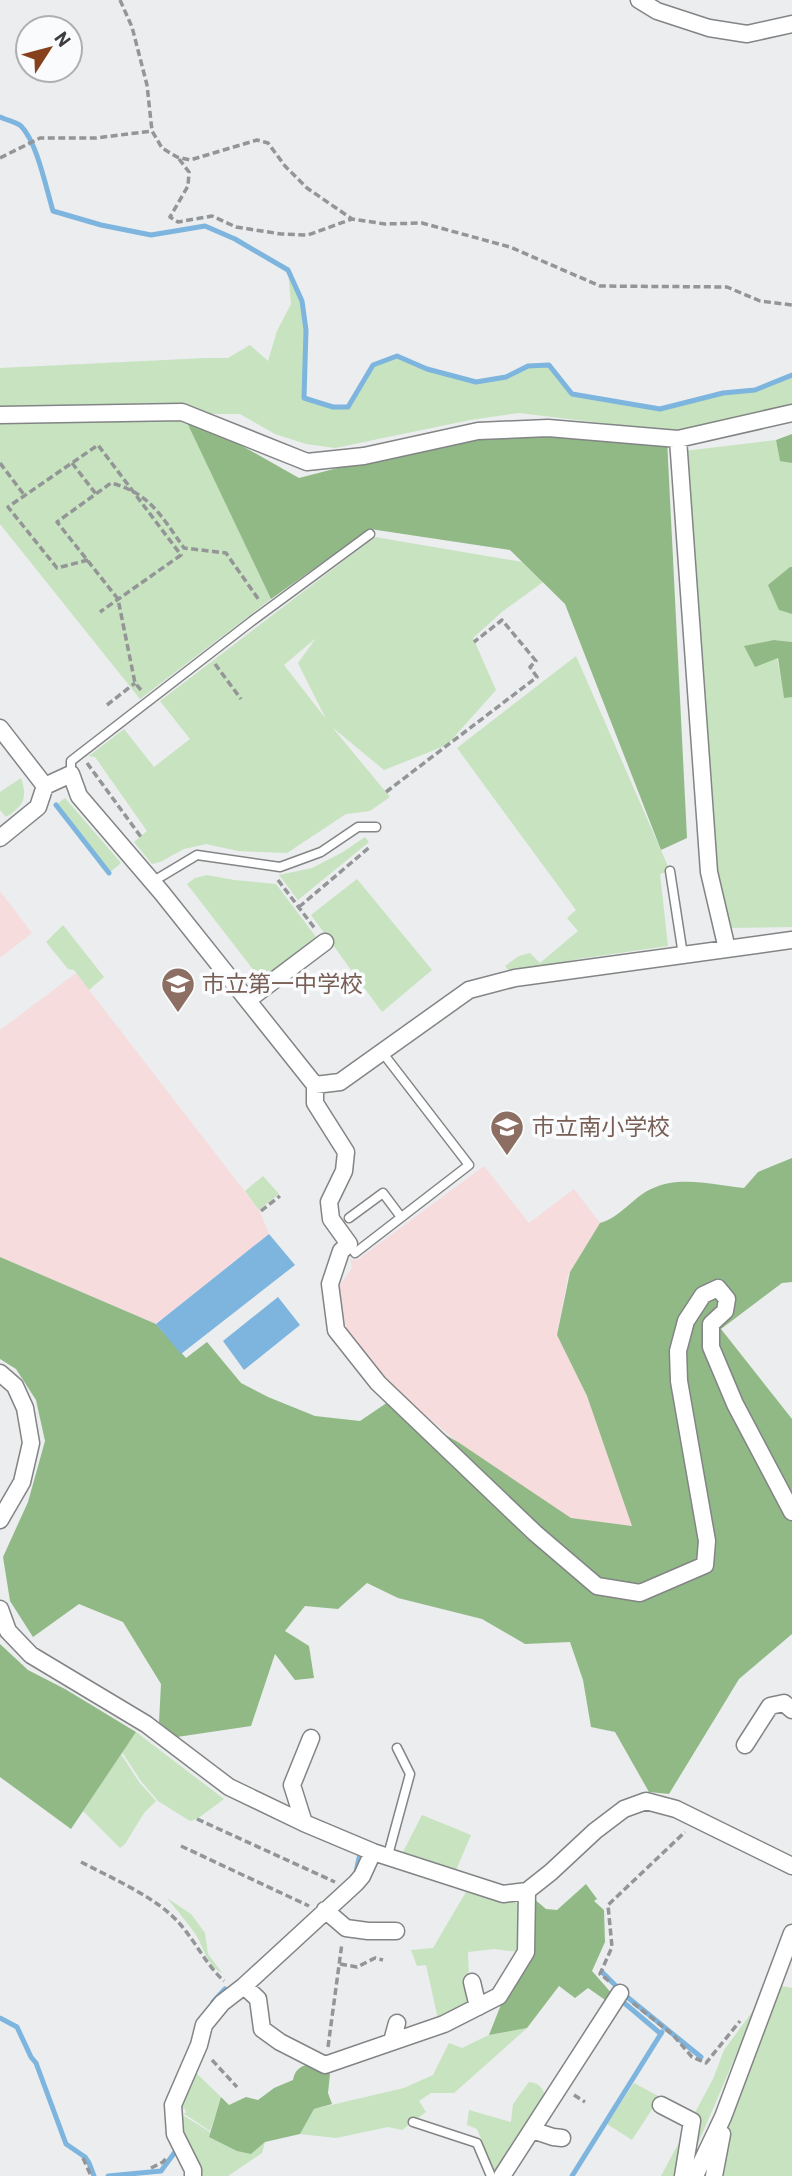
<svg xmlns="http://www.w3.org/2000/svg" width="792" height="2176" viewBox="0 0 792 2176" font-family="Barlow,'Noto Sans JP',sans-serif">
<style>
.education{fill:#f7dcde}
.green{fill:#c7e3bf;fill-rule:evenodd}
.forest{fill:#91b986}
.water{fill:#7db5df}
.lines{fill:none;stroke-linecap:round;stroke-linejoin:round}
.stream{stroke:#7db5df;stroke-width:5}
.lane-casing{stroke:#828485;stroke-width:11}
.street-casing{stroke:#828485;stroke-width:19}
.path{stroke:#939596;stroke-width:3.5;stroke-dasharray:7 3.5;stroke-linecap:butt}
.lane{stroke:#fff;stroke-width:8}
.street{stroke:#fff;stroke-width:16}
.labels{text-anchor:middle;stroke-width:7;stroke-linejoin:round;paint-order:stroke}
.education-label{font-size:23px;fill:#785e54;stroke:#f9fbfc;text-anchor:start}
</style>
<rect width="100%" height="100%" fill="#ebedef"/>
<path class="education" d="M0,891L32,933L0,958Z
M76,973L259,1210L269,1234L156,1324L0,1257V1030Z
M484,1166L529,1223L574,1189L600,1223L568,1275L557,1335L587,1396L633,1526L571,1519L521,1486L458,1442L387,1384L347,1332L337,1289L352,1268L350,1259L357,1260Z"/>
<path class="green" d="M288,270L302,301L306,330L304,398L333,407H349L373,365L397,356L427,369L476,382L506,377L528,366L549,365L572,394L660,409L723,393L755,390L792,375V407L687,429L659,430L519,413L470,420L335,448L306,444L275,434L240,414H184L271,599L140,699L0,524V368L206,358H228L250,345L268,361L277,331L291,304Z
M776,440L780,460L792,463V567H790L779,610L792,614V642L774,640L784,697H792V927L722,928L684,451Z
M375,537L522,562L543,582L503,611L473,638L496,690L447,745L384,770L332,727L390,797L370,811L346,814L287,853L238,851L206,844L184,849L160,862L152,864L134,842L147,831L95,757L89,756L124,729L154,767L190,739L160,701ZM316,638L298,663L326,719L284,665Z
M576,656L670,871L660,874L668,946L578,959L512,974L505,966L519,956L530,953L540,963L578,931L567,918L576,910L457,748Z
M21,778C28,799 23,806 6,817L0,810V792Z
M65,798L121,863L109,873L56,805Z
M365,837L369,842L298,900L279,875L312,868L343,852Z
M207,875L234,880L276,884L316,937L262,981L187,884L195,878Z
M357,879L432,970L382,1012L311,915Z
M63,925L104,977L89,990L74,970L68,969L46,942Z
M263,1176L279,1194L259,1210L245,1191Z
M136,1732L224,1799L197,1819L190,1821L158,1801L141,1781L122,1752Z
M121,1754L139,1782L156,1801L144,1813L125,1844L120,1848L83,1811Z
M422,1815L471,1835L456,1870L403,1852Z
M466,1892L502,1903L514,1901L523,1907L519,1952L494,1949L468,1952L469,1983L473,2004L438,2019L426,1965L417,1966L411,1950L433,1948Z
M167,1898L191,1914L205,1933L208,1954L222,1973C207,1965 204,1948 196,1935C187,1922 177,1910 167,1898Z
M782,1986L792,1988V2176H697L728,2121Z
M758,2004L684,2176H661L713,2079L724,2050Z
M527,2028L454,2093H431L419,2101L426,2112L402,2130L388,2127L336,2138L300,2134L314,2109L404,2088L433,2075L449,2043L462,2048L489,2035Z
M192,2069L221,2097L210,2131L183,2113H186L185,2109L178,2107Z
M529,2082C539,2083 542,2087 545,2095L500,2174L494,2171L477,2129L467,2125L469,2110L511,2122L513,2104Z
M634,2083L660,2097L632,2140L607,2124Z
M181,2114L210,2132L209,2137L251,2154L265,2142L262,2153L228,2176H200L193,2152L180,2131Z"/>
<path class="forest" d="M182,412L299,478L481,431L667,439L687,838L661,850L565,604L510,550L370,529L271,599Z
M792,434V463L780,461L776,440Z
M790,567H792V614L779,610L768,585Z
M774,640L792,642V697L784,698L778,658L755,667L744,646Z
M792,1158V1282L782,1283L721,1329L792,1419V1634L739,1679L669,1794L649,1792L615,1732L591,1727L583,1680L570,1642L525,1644L482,1619L398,1598L367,1583L338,1609L305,1606L285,1631L309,1646L314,1678L295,1680L275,1654L251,1726L177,1737L159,1722L161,1684L123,1622L79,1604L33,1637L10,1601L3,1557L28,1502L45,1441L36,1400L16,1369L0,1359V1257L156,1324L186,1358L207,1342L241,1383L268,1397L315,1416L360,1421L388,1402L458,1442L571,1518L632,1526L587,1396L557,1335L570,1272L600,1223C621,1217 632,1198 651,1189C680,1175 714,1185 744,1188L758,1172Z
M0,1644L28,1670L65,1689L136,1732L71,1829L0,1777Z
M586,1884L597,1899L594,1901L604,1910L605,1942L592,1971L614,1996L608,2002L588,1988L575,1998L559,1986L527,2028L489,2035L504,1997L533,1898L546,1909L557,1910Z
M309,2064L319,2067L330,2074L328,2093L332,2104L314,2109L300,2134L265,2142L251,2154L237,2151L209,2137L221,2097L229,2105L246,2097L258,2100L274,2088L293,2080C295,2070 299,2067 309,2064Z"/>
<path class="water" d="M269,1234L295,1265L181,1354L156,1324Z
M278,1297L300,1325L244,1370L223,1341Z"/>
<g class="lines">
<path class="stream" d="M0,117C6,120 16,122 21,126C37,142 46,188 53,211L101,225L151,235L205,226L235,239L288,270L302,301L306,330L304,398L333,407H348L373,365L397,356L427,369L476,382L506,377L528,366L549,365L572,394L660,409L723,393L755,390L792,375
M56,805L109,873
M356,1872L359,1858
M602,1972L626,1996L701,2057
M213,2002L225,1989
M621,2003L622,2001L661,2034
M0,2018L17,2027L31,2057L36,2063L66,2144L85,2157L89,2163L94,2176
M108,2176L161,2171L178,2148
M572,2176L662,2032"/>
<g class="lane-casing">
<path id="lane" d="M71,774V761L252,621L370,534
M670,871L683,955
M152,882L197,855L280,867L321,852L358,827H376
M349,1218L383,1193L401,1217
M349,1244L355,1253L469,1165L382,1052
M388,1855L410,1774L397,1748
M413,2122L477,2143L491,2176"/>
</g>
<g class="street-casing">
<path id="street" d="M639,0L657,11L709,28L747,34L792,24
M0,415L182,412L307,462L364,456L478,431L548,428L678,439L792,413
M678,439L709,872L727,949
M0,728L45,786L71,774L79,796L162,893L315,1085L340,1082L469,990L515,978L792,940
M0,838L38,807L45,786
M248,1000L325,942
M315,1085V1103L346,1152L344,1171L329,1202L331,1219L349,1244L341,1251L330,1284L336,1330L378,1383L535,1533L597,1586L640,1593L705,1565L707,1541L679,1381L678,1351L686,1321L703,1295L718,1288L727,1299L725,1311L711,1324V1347L735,1404L792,1512
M0,1373L15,1386L25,1408L31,1443L22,1482L0,1520
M0,1609L8,1631L31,1655L146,1724L229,1787L304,1823L373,1852L503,1894L527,1891L551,1872L595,1831L624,1809L646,1801L676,1809L792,1866
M745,1745L770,1706L784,1703L792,1710
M304,1823L292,1785L311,1738
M373,1852L362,1876L356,1883L244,1986L258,1999L262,2029L280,2042L325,2065L444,2024L499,1996L526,1952L527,1891
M325,1910L346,1928L368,1931H396
M472,1982L478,2007
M392,2041L397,2023
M661,2105L692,2121L683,2176
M532,2130L553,2137L562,2138
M193,2176V2170L175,2134L173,2105L199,2045L204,2025L222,2003L244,1986
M502,2176L620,1993
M695,2176L723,2117L792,1933
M714,2176L722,2134"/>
</g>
<path class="path" d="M120,0L132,27L147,85L152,131L162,148L177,157L190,160L257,140L268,143L285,166L307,188L352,219L385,224L422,223L510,247L600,286L727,287L760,301L792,305
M0,158L40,138H96L152,131
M179,159L189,172L188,186L170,217L178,222L212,216L236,227L281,234L308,235L352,219
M0,463L25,496
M72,463L96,494
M88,560L57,568L8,507L98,445L181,555L100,612
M215,664L241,699
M141,690L135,683L118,599L57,522L111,483C150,493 162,517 184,548L226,553L259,600
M107,705L135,683
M87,763L141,837
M386,792L537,677L530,667L536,661L502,620L474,642
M278,880L316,930
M299,907L371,846
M261,1211L280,1196
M197,1819L335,1882
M181,1846L309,1906
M81,1862C108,1876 148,1894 170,1914C192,1933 203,1962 224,1981
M340,1964L357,1967L375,1958L383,1960
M609,1981L600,1974L612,1947L608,1905L685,1832
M633,2003L673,2035L692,2057L706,2063L740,2021
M328,2047L342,1943
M212,2060L237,2087
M574,2095L585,2102
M83,2158L91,2176
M151,2168L163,2162L167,2157"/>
<use href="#lane" class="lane"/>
<use href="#street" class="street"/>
</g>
<defs>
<g id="school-pin" transform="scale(1.75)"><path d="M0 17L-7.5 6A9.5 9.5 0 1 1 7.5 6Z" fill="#8d6e63" stroke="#f9fbfc"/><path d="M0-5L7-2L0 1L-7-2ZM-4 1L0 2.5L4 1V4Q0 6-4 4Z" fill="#fff"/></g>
</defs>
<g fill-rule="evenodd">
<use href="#school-pin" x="178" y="984"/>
<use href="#school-pin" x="507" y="1127"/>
</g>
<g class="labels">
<g class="education-label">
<text x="202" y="992">市立第一中学校</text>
<text x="532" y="1135">市立南小学校</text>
</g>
</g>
<g transform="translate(49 49) rotate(54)"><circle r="33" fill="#f9fbfc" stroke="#adafb0" stroke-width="2"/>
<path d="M0-5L12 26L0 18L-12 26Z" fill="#87401c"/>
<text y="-10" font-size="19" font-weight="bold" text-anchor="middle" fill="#3c3d3e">N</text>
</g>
</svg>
